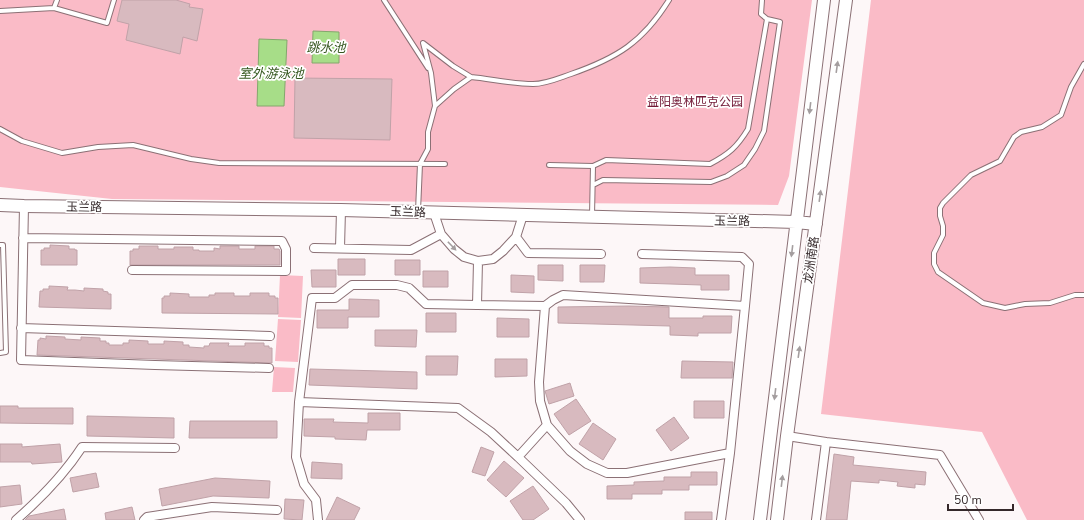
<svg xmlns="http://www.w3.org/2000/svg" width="1084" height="520" viewBox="0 0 1084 520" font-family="'Nunito Sans','Noto Sans SC',sans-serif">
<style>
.green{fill:#fabbc7}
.water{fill:#a7dd88;stroke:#84a76c}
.building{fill:#d8babf;stroke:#c0a2a8}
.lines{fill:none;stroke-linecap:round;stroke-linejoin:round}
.lane-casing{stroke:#8b7075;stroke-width:6}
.street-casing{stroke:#8b7075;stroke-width:10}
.secondary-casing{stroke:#8b7075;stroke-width:14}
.lane{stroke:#fff;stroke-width:4}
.street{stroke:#fff;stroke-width:8}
.secondary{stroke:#fff;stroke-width:12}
.oneway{fill:#a49e9f}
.labels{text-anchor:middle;stroke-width:3.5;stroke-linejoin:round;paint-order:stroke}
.park-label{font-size:12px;fill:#731a37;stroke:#fff}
.street-label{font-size:12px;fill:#34282a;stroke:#fff}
.water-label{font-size:13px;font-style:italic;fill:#35571f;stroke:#fff}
</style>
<rect width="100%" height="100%" fill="#fdf7f8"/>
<path class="green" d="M0,0H812L789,176L778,205L112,199L0,187Z
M871,0H1084V520H1027L982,432L821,414Z
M280,275L303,276L301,318L278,317Z
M278,319L301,320L298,362L275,361Z
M274,367L295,368L293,392H272Z"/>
<path class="water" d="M313,31L339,32V63H312Z
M259,39L287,40L284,106H257Z"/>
<path class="building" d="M122,0H176L190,4L189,7L203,9L197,41L183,37L180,54L126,40L129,24L117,21Z
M295,78L392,79L390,140L294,138Z
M50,245L69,246V249H75V250H77V265H41V250H44V248H50Z
M139,246H158V249H174V247H193V250H199V251H214V248L220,249V246H239V249H255V246H274V249H279L280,251V265H130V251H133V249H139Z
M338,259H365V275H338Z
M395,260H420V275H395Z
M538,265H563V281L538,280Z
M580,265H605L604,282H580Z
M670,267L695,268V275H729V290H701V285L640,283V268Z
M311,270H336V287H312Z
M423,271H448V287H423Z
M511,275L534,276V293L511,292Z
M49,286L68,287L67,290H75L84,291V288L103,289V291L108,292V294H111V309L39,307L40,291H43V289H49Z
M170,293L189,294V297H209V295H215V293H234V296H250V293H269V296H275V298H278V314L162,313V298H164V296H170Z
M349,299L379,300V317H348V328H317V310H349Z
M629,306L669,307V318H703V316H732L731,333H698V336L670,335V326L558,323V307Z
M426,313H456V332H426Z
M497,318L529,319V337H497Z
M375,330H417L416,347L375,346Z
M46,336L65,337V339L81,340V337L100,338V341H106V343H109V345H123V343H129V340L148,341V344H164V341L183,342V345H189V347L204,348V346H209L210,343H229L228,346H245V343H264V346H269V348H272V363L37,355L38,340H40V338L46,339Z
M426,356H458L457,375H426Z
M495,359H527V376L495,377Z
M682,361L733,362L732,378H681Z
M310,369L417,372V389L309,385Z
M570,383L574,396L549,404L545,391Z
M576,399L591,421L569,435L554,414Z
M694,401H724V418H694Z
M0,406H18V408H73V424L0,423Z
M368,413H400V430H367L366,440L335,439V437L304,436V419H334L333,422L368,423Z
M87,416L174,418V438L87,436Z
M674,417L689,438L671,451L656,430Z
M190,421H277V438H189Z
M593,423L616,439L603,460L579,444Z
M0,444H22V447L60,444L62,462L32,464L31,462H0Z
M481,447L494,452L485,476L472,472Z
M834,454L854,457L853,465L926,472L925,485L915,484V488L897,486L898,482L879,480V483L851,481L847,520H826Z
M504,461L524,478L506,497L487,480Z
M312,462L342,464V479L311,478Z
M691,472H717V485H689V490H662V494H632V499H607V486L634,485V482L664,481V477H691Z
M96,473L99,487L73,492L70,478Z
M215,478L270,481L269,498L213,496L162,506L159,489Z
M20,485L22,504L0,507V487Z
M533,486L549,509L533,520H523L510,501Z
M337,497L360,508L354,520H326Z
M285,499L304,500L302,520L284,519Z
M132,507L135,520H106L105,513Z
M64,509L66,520H25L29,516Z
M685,512H712V520H685Z"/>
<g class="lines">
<g class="lane-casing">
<path id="lane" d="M384,0L428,68
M54,8L57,0
M0,11L54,8L107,23L114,0
M1084,64L1071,87L1061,115L1042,127L1021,132L1014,137L1000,161L971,175L943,203L940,208V216L943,226V235L934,253V264L938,272L983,303L1005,308L1025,304L1050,303L1075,295H1084
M435,106L431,73L423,43L453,66L471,77
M0,129L22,141L62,153L98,147L133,145L191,159L219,163L445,164
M549,165L593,166L606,160L710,164C729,154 737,147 748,129L767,19L761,14L762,0
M593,185L603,180L711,182L727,176L744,165L755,149L764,131L780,22L767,19
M418,211L420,164L428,149V132L435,106L454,89L471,77C491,79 513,84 533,84C546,84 559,78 571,74C617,58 643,42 669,0
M592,216L593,166
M0,245H3L6,352L0,353"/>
</g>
<g class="street-casing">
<path id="street" d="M24,206L21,360L155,365L269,368
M434,213L441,234L454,249L464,257L478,261L493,259L503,251L516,237L523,215
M516,237L528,253L601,254
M23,238L282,241L286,249V271L132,270
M314,248L411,250L441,234
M340,248L341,210
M477,305L545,306L539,382L540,401L547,425L518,457L491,432L458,408L299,402L312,298H335L352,285H397L409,288L426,304L477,305L478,261
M545,306L553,300L563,295L745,306L749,264L742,257L642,254
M21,328L270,336
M299,402L296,457L304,484L316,500L318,520
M547,425L570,451L587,464L607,473H627L730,453L745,306
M787,436L826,442
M518,457L566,503L580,520
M16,520C40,499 65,473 82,447L175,448
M144,520L147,517L212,507L277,510
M721,520L730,453
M816,520L826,442L940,455L979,520"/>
</g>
<g class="secondary-casing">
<path id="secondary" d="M0,205L24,206L341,210L796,222L816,224
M760,520L824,0
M777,520L787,436L846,0"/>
</g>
<use href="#lane" class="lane"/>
<use href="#street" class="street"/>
<use href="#secondary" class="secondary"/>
</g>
<defs><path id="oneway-solid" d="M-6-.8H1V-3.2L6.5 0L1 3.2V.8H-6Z"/></defs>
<g class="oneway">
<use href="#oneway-solid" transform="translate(837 67) rotate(-82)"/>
<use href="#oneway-solid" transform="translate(810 108) rotate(97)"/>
<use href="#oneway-solid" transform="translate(820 196) rotate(-82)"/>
<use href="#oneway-solid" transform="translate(452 246) rotate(46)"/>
<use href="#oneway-solid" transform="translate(792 251) rotate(97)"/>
<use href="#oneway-solid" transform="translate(799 352) rotate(-82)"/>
<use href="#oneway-solid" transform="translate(775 394) rotate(97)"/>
<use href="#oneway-solid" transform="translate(782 481) rotate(-83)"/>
</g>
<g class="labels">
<g class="park-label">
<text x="695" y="106">益阳奥林匹克公园</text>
</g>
<g class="street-label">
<text transform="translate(84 207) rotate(1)" y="4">玉兰路</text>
<text transform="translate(408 212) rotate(2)" y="4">玉兰路</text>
<text transform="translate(732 221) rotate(1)" y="4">玉兰路</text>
<text transform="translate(811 260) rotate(-82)" y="4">龙洲南路</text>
</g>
<g class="water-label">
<text x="326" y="52">跳水池</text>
<text x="271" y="78">室外游泳池</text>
</g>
</g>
<path d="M948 504v6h65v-6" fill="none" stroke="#34282a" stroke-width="2"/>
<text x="954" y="504" font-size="12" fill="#34282a" stroke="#ffffff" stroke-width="3" paint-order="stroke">50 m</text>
</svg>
